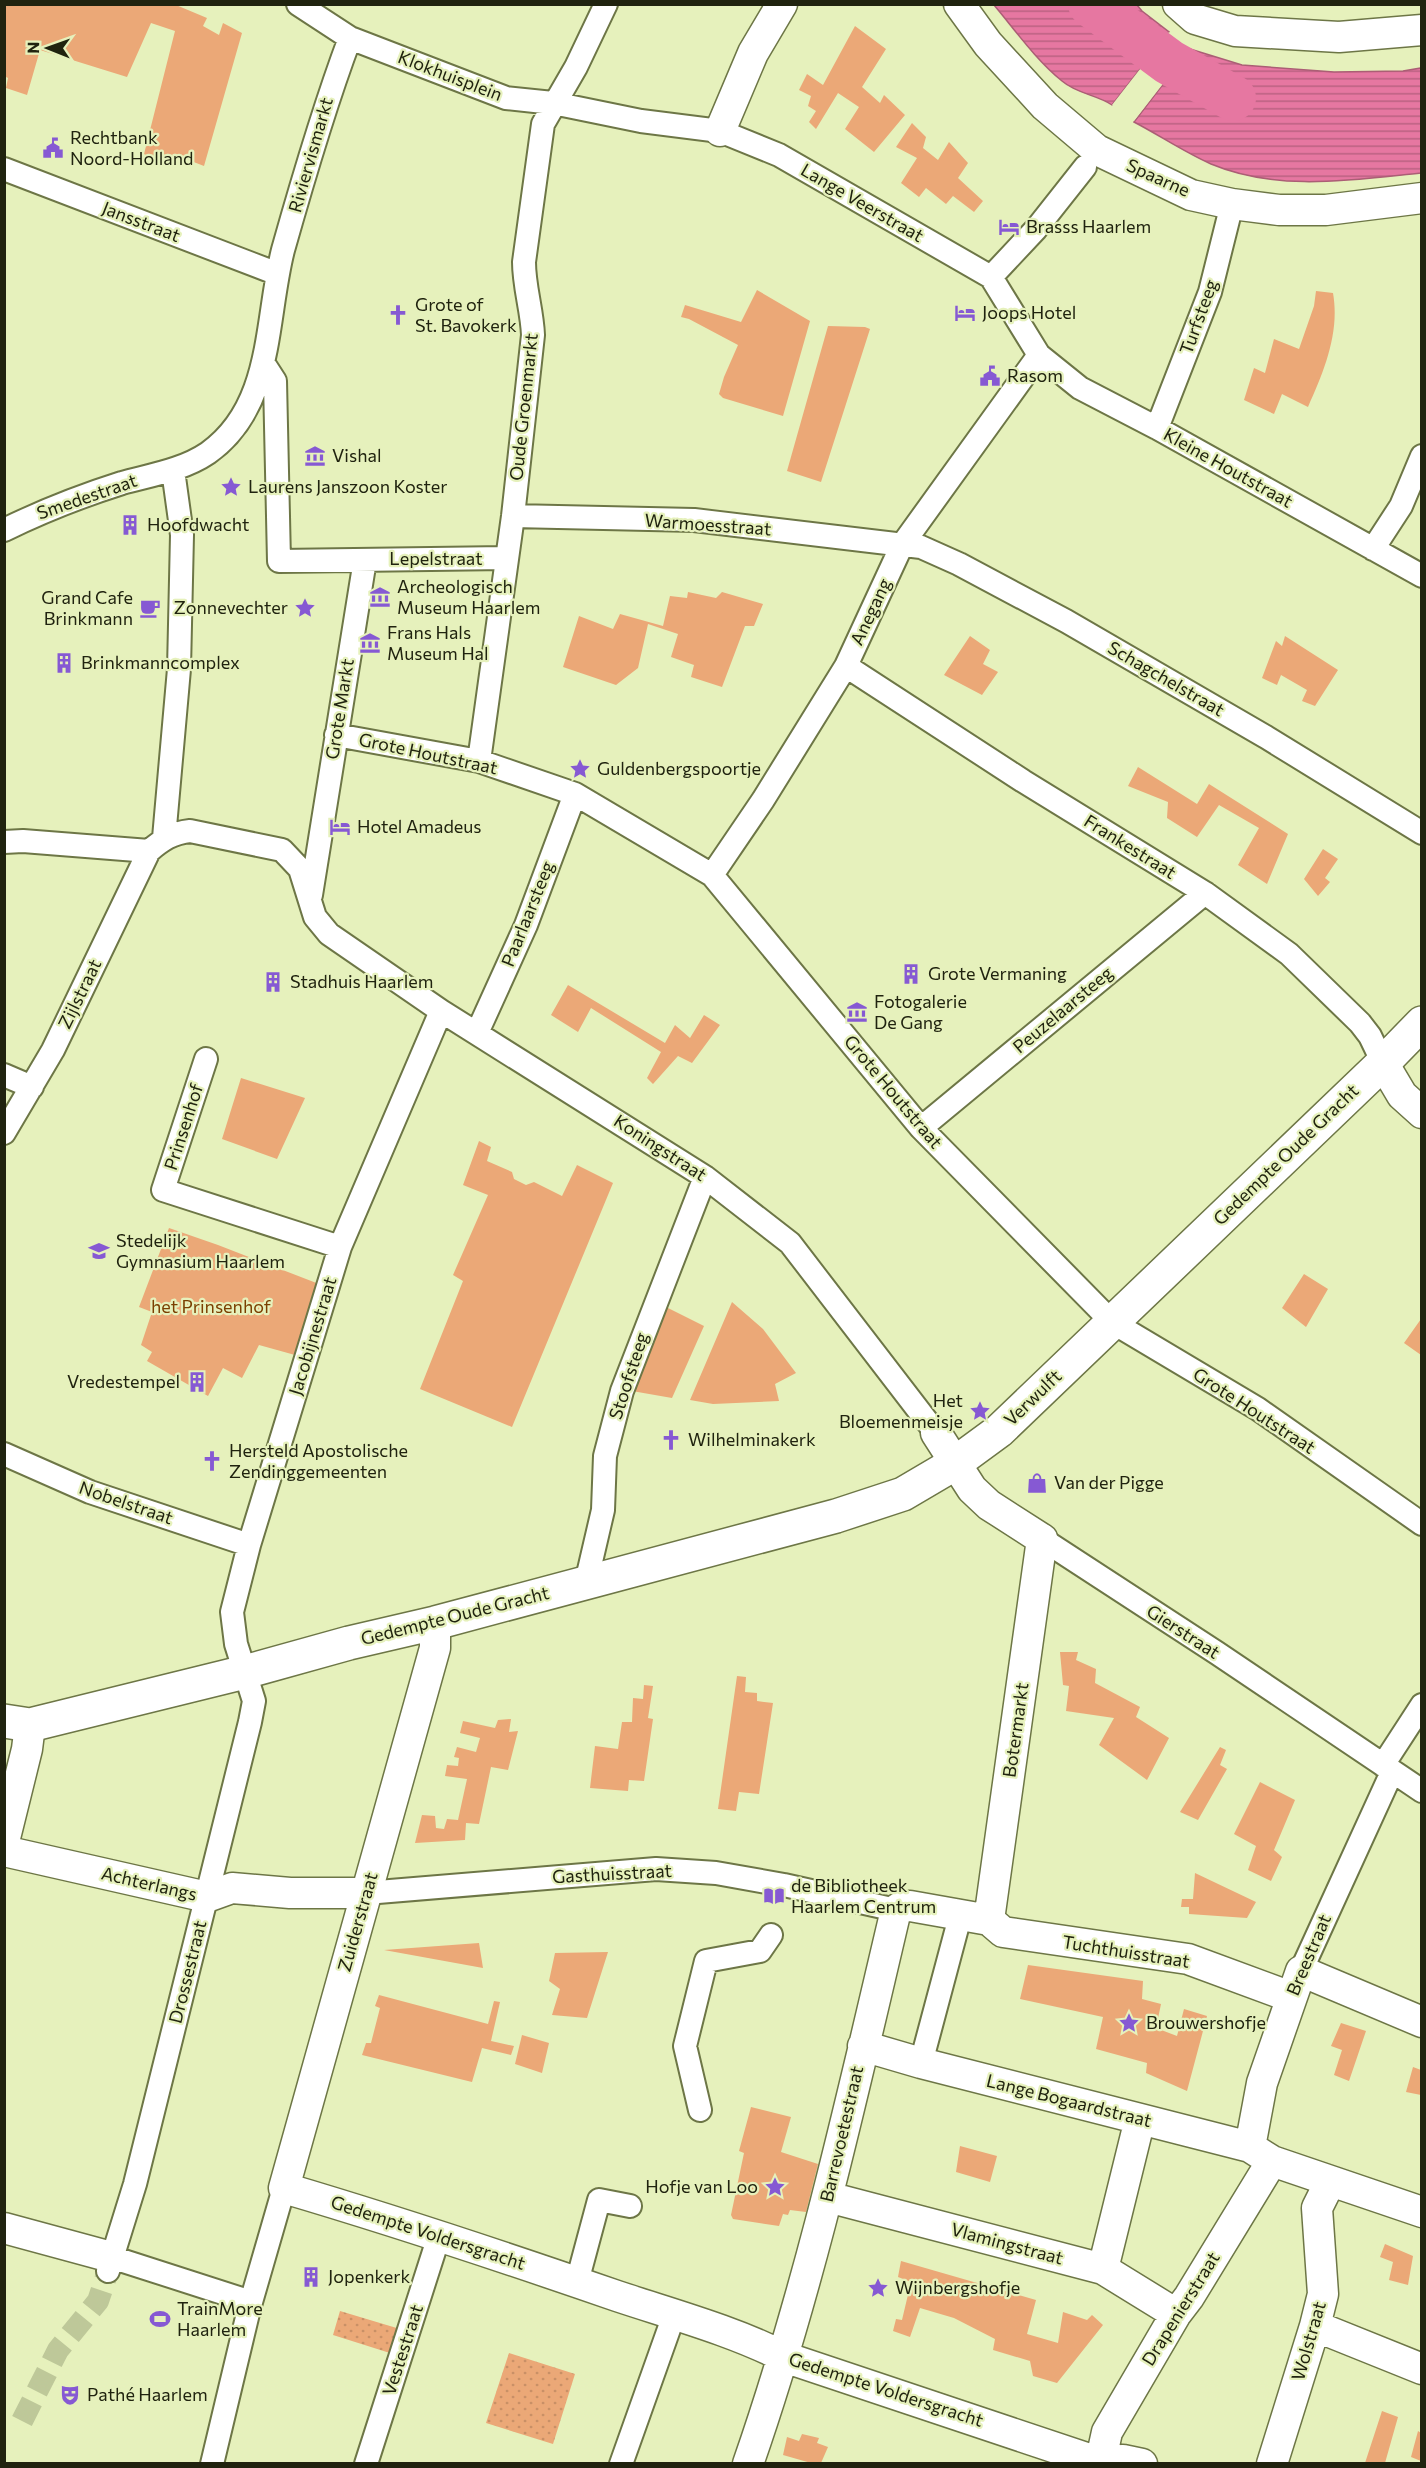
<svg xmlns="http://www.w3.org/2000/svg" width="1426" height="2468" viewBox="0 0 1426 2468" font-family="Commissioner,sans-serif">
<style>
.grass{fill:url(#grass-dots)}
.garden{fill:#eba877}
.water{fill:url(#water-rules);stroke:#ab5e75;stroke-width:1.5}
.pier{fill:#e6f1bc}
.lines{fill:none;stroke-linecap:round;stroke-linejoin:round}
.river{stroke:#e677a1;stroke-width:46}
.pedestrian-tunnel{stroke:#bec899;stroke-width:22;stroke-dasharray:22 11;stroke-linecap:butt}
.pedestrian-casing{stroke:#6d7646;stroke-width:26}
.minor-casing{stroke:#6d7646;stroke-width:33}
.tertiary-casing{stroke:#6d7646;stroke-width:36}
.pedestrian{stroke:#fff;stroke-width:22}
.minor{stroke:#fff;stroke-width:30}
.tertiary{stroke:#fff;stroke-width:33}
.labels{text-anchor:middle;stroke-width:4.5;stroke-linejoin:round;paint-order:stroke}
.street-label{font-size:18px;fill:#20230f;stroke:#e6f1bc}
.poi-label{font-size:18px;fill:#20230f;stroke:#e6f1bc;text-anchor:start}
.park-label{font-size:18px;fill:#7a3f00;stroke:#e6f1bc}
</style>
<defs>
<pattern id="grass-dots" width="8" height="8" patternUnits="userSpaceOnUse" patternTransform="scale(1.5)"><rect width="8" height="8" fill="#eba877"/><path d="M2 2h.1M6 6h.1" fill="none" stroke="#c99066" stroke-width="1.8" stroke-linecap="round"/></pattern>
<pattern id="water-rules" width="6" height="5" patternUnits="userSpaceOnUse" patternTransform="scale(1.5)"><rect width="6" height="5" fill="#e677a1"/><path d="M0 2.5h6" fill="none" stroke="#ba6182"/></pattern>
</defs>
<rect width="100%" height="100%" fill="#e6f1bc"/>
<path class="grass" d="M340,2311L400,2329L393,2354L333,2335Z
M509,2353L575,2374L553,2444L486,2423Z"/>
<path class="garden" d="M4,5H176L207,18L203,26L219,35L223,23L242,33L204,166L178,156L165,166L144,154L175,31L151,23L127,77L40,50L27,95L6,88L8,78L4,76Z
M855,26L886,49L862,87L880,103L884,95L905,115L874,152L845,129L859,107L838,93L816,129L809,122L816,111L808,106L811,96L799,90L807,74L823,85Z
M912,123L926,137L923,148L938,160L949,142L968,163L958,178L983,201L974,212L953,196L946,204L926,188L919,197L901,183L917,158L896,147Z
M757,290L810,321L783,416L723,398L719,394L724,377L738,345L689,319L681,317L685,305L741,322Z
M1316,291L1333,293C1340,333 1324,371 1308,407L1282,394L1274,414L1244,400L1254,368L1265,373L1274,339L1299,349L1314,306Z
M828,326L865,327L870,329L821,482L787,471Z
M688,592L716,598L722,592L763,604L754,626H745L722,687L691,677L694,665L671,657L678,634L648,624L638,668L616,685L563,667L579,616L613,629L620,614L663,626L670,596L687,598Z
M970,636L990,650L983,664L998,672L982,695L944,675Z
M1285,636L1338,670L1315,706L1302,701L1307,690L1281,675L1277,685L1262,678L1276,641L1282,646Z
M1138,767L1197,804L1209,784L1288,834L1267,884L1238,865L1259,828L1219,805L1197,837L1167,818L1168,802L1128,786Z
M1323,849L1338,859L1325,878L1330,882L1318,896L1304,879Z
M568,985L665,1043L675,1025L690,1038L704,1015L720,1025L692,1063L678,1056L653,1084L647,1078L661,1052L591,1008L578,1032L551,1015Z
M241,1078L305,1098L277,1159L222,1139Z
M479,1141L491,1147L487,1161L512,1172L514,1179L526,1185L534,1182L562,1196L577,1165L613,1183L512,1427L420,1389L463,1281L453,1275L488,1195L463,1185Z
M169,1228L218,1245L319,1284L295,1355L259,1345L242,1378L223,1368L208,1396L147,1361L152,1352L141,1345L152,1312L139,1307Z
M1304,1274L1328,1289L1306,1327L1282,1308Z
M732,1302L763,1329L796,1373L775,1384L779,1401L713,1404L690,1400Z
M660,1304L704,1326L672,1398L632,1391Z
M1421,1319V1355L1404,1343Z
M1060,1652H1078L1076,1660L1096,1669L1095,1683L1140,1707L1136,1717L1169,1738L1147,1780L1099,1745L1114,1718L1066,1711L1069,1686L1063,1685Z
M737,1676L746,1677L745,1692L757,1693V1701L773,1703L759,1794L739,1792L736,1811L718,1809Z
M644,1685L653,1686L648,1718L653,1719L644,1781L629,1780L628,1791L590,1788L595,1746L618,1749L622,1722H632L633,1698L643,1699Z
M511,1719L509,1732L518,1731L508,1770L491,1767L479,1824L466,1823L465,1840L415,1843L422,1815L435,1816L436,1828L444,1829L447,1819L458,1820L467,1779L445,1776L447,1765L458,1766L459,1758L454,1757L457,1747L476,1752L480,1738L460,1733L463,1721L495,1728L498,1720Z
M1220,1747L1226,1750L1220,1765L1227,1769L1198,1820L1180,1812Z
M1260,1782L1295,1800L1274,1850L1282,1857L1271,1881L1248,1870L1256,1846L1234,1834Z
M1195,1873L1256,1902L1247,1918L1189,1914V1907H1181L1182,1899H1193Z
M479,1943L483,1968L384,1950Z
M608,1952L587,2018L552,2015L560,1989L549,1981L555,1953Z
M1028,1965L1143,1981L1142,1999L1161,2004L1156,2028L1177,2036L1184,2009L1207,2016L1187,2091L1146,2073L1147,2063L1096,2049L1103,2017L1020,1999Z
M379,1995L488,2024L494,2001L500,2002L491,2041L514,2046L511,2055L482,2048L472,2082L362,2055L366,2043H371L380,2008L375,2006Z
M1341,2023L1366,2031L1349,2081L1334,2075L1342,2050L1331,2046Z
M522,2035L549,2043L542,2073L515,2064Z
M1413,2067L1421,2070V2095L1406,2092Z
M751,2107L791,2117L781,2152L818,2164L806,2212L790,2210L788,2215L783,2214L779,2226L733,2219L731,2215L744,2153L739,2151Z
M960,2146L997,2156L990,2182L956,2172Z
M1385,2244L1413,2256L1408,2285L1389,2280L1393,2262L1380,2257Z
M901,2261L1036,2300L1027,2334L1058,2343L1063,2312L1087,2320L1092,2315L1103,2325L1057,2383L1033,2376L1030,2361L993,2350L995,2339L954,2318L920,2308L910,2337L893,2331L896,2319L902,2320L911,2282L898,2277Z
M1382,2411L1398,2417L1385,2463H1365Z
M1418,2431L1421,2433V2461L1411,2457Z
M802,2434L819,2438L817,2443L828,2447L821,2463H811L783,2455L787,2437L799,2441Z"/>
<path class="water" d="M994,5H1137L1142,11L1169,32L1112,105C1098,95 1077,94 1062,81C1036,60 1015,30 994,5Z
M1190,49L1242,65L1334,72L1403,71L1421,68V173C1352,180 1278,192 1211,164C1184,152 1159,135 1134,122Z"/>
<path class="pier" d="M1169,32L1171,34L1114,107L1112,105Z
M1189,47L1190,49L1134,121H1131Z"/>
<g class="lines">
<path class="river" d="M1091,4L1169,62L1233,98"/>
<path class="pedestrian-tunnel" d="M22,2421L58,2350L98,2301L108,2271"/>
<g class="pedestrian-casing">
<path id="pedestrian" d="M298,4L350,38L506,98L553,103L641,121L720,131L779,155L991,277L1039,355L1080,388L1157,428L1422,576
M4,169L278,274
M991,277L1036,229L1085,167
M264,364L275,381L279,561L506,558
M1157,428L1210,292L1232,204
M513,516L694,520L921,547L959,564L1066,621L1266,737L1422,833
M4,530C43,511 81,496 122,483C151,475 183,470 208,453C274,406 265,320 283,250C303,179 324,107 350,38
M1373,549L1401,506L1422,456
M846,666L1023,781L1205,893L1289,954L1360,1023L1370,1036L1383,1063
M336,735L479,761L575,794L712,875L921,1128L1112,1322L1258,1409L1422,1524
M479,761L513,516L533,335C532,310 524,287 524,262L543,124L576,67L606,4
M164,838L179,669L182,535L173,470
M4,842L23,841L149,851
M712,875L763,800L846,666L902,545L1039,355
M311,895L365,560
M477,1033L526,925L575,794
M206,1059L163,1190L340,1247
M4,1075L32,1087
M921,1128L1205,893
M4,1133L53,1050L149,851C162,840 172,833 190,831L282,850L300,869L315,917L329,934L441,1011L705,1177L790,1243L936,1433
M4,1454L90,1492L249,1545
M1042,1539L1217,1653L1422,1791
M586,1583L603,1510L605,1456L622,1391L705,1177
M1383,1765L1422,1705
M366,1893L656,1869L716,1873L784,1885L896,1910
M1301,1971L1392,1772
M921,2063L961,1913
M700,2110L685,2046L706,1961L760,1951L771,1935
M111,2257L251,2302
M108,2271L135,2184L250,1722L254,1701L236,1644L232,1612L249,1545L340,1247L441,1011
M577,2282L599,2200L630,2206
M212,2464L249,2309L284,2188
M366,2464L439,2236
M621,2464L674,2315"/>
</g>
<g class="minor-casing">
<path id="minor" d="M959,4L988,44L1045,106L1097,150L1191,195L1232,204L1279,210H1326L1422,198
M1178,4L1195,19L1235,31L1339,37L1422,30
M720,131L753,53L782,4
M1383,1063L1402,1095L1422,1113
M936,1433L972,1489L989,1505L1042,1539L989,1920
M435,1623V1648L284,2188C396,2221 507,2258 617,2296C671,2314 734,2331 784,2357L1104,2464
M4,1842L27,1749L30,1725
M4,1851L207,1897L232,1888L290,1893H366
M863,2046L921,2063L1250,2147L1272,2161L1422,2212
M1250,2147L1262,2083L1301,1971L1422,2022
M828,2197L1103,2269L1176,2314
M4,2228L111,2257
M1103,2269L1140,2119
M1315,2326L1422,2369
M1100,2461L1123,2460L1142,2464
M748,2464C811,2283 852,2096 896,1910L902,1906H910L989,1920L1003,1932L1188,1959L1291,1997
M1100,2464L1107,2432L1176,2314L1189,2297L1272,2161
M1272,2464L1315,2326L1323,2294L1317,2208L1330,2182"/>
</g>
<g class="tertiary-casing">
<path id="tertiary" d="M4,1721L30,1725L245,1672L349,1643L435,1623L836,1516L903,1494L954,1464L999,1431L1383,1063L1422,1023"/>
</g>
<use href="#pedestrian" class="pedestrian"/>
<use href="#minor" class="minor"/>
<use href="#tertiary" class="tertiary"/>
</g>
<defs>
<g id="civic-bare" transform="scale(1.62)"><path d="M-.6-6.5H3V-4.5H.6V-3L4-1V1h2V6H-6V1h2V-1L-.6-3ZM-1.2 2.5V6h2.4V2.5Z" fill="#8659d3" stroke="#e6f1bc" stroke-width="2.5" paint-order="stroke"/></g>
<g id="hotel-bare" transform="scale(1.62)"><path d="M-6-4.5h1.5V1H6V5H4.5V3h-9V5H-6ZM-4 0a1.8 1.8 0 1 1 3.6 0ZM.5 0V-2.5h3Q6-2.5 6 0Z" fill="#8659d3" stroke="#e6f1bc" stroke-width="2.5" paint-order="stroke"/></g>
<g id="church-bare" transform="scale(1.62)"><path d="M-1.2-6h2.4v3.5h3.3v2.4h-3.3V6h-2.4V-.1h-3.3v-2.4h3.3Z" fill="#8659d3" stroke="#e6f1bc" stroke-width="2.5" paint-order="stroke"/></g>
<g id="museum-bare" transform="scale(1.62)"><path d="M0-6L6-3V-2H-6V-3ZM-5-1h2V3h-2ZM-1-1h2V3h-2ZM3-1h2V3H3ZM-6 4H6V6H-6Z" fill="#8659d3" stroke="#e6f1bc" stroke-width="2.5" paint-order="stroke"/></g>
<g id="sight-bare" transform="scale(1.62)"><path d="M0-6L1.8-2.2L6-1.7L2.9 1.2L3.7 5.4L0 3.3L-3.7 5.4L-2.9 1.2L-6-1.7L-1.8-2.2Z" fill="#8659d3" stroke="#e6f1bc" stroke-width="2.5" paint-order="stroke"/></g>
<g id="building-bare" transform="scale(1.62)"><path d="M-4-6H4V6H1V3H-1V6H-4ZM-2.5-4.3h1.7v1.8h-1.7ZM.8-4.3h1.7v1.8H.8ZM-2.5-1h1.7V.8h-1.7ZM.8-1h1.7V.8H.8Z" fill="#8659d3" stroke="#e6f1bc" stroke-width="2.5" paint-order="stroke"/></g>
<g id="cafe-bare" transform="scale(1.62)"><path d="M-5.5-4.5H6V0H3Q3 3.5 0 3.5H-2.5Q-5.5 3.5-5.5 0ZM3-3.2v2h1.7v-2ZM-6 4.5H4V6H-6Z" fill="#8659d3" stroke="#e6f1bc" stroke-width="2.5" paint-order="stroke"/></g>
<g id="university-bare" transform="scale(1.62)"><path d="M0-5L7-2L0 1L-7-2ZM-4 1L0 2.5L4 1V4Q0 6-4 4Z" fill="#8659d3" stroke="#e6f1bc" stroke-width="2.5" paint-order="stroke"/></g>
<g id="shop-bare" transform="scale(1.62)"><path d="M-5-2.5h2.3a2.7 3.5 0 0 1 5.4 0H5L5.5 6h-11ZM-1.5-2.5h3a1.5 2.3 0 0 0-3 0Z" fill="#8659d3" stroke="#e6f1bc" stroke-width="2.5" paint-order="stroke"/></g>
<g id="library-bare" transform="scale(1.62)"><path d="M-6-4Q-3-5.5-.7-3.5V5Q-3 3-6 4ZM6-4Q3-5.5 .7-3.5V5Q3 3 6 4Z" fill="#8659d3" stroke="#e6f1bc" stroke-width="2.5" paint-order="stroke"/></g>
<g id="stadium-bare" transform="scale(1.62)"><path d="M0-5a6.5 5 0 1 0 0 10a6.5 5 0 1 0 0-10ZM-3.5-1.8h7v3.6h-7Z" fill="#8659d3" stroke="#e6f1bc" stroke-width="2.5" paint-order="stroke"/></g>
<g id="theatre-bare" transform="scale(1.62)"><path d="M-5-5.5Q0-4 5-5.5V0Q5 5 0 6Q-5 5-5 0ZM-3.3-2.5H-1v1.5H-3.3ZM1-2.5H3.3v1.5H1ZM-2.8 1Q0 5.5 2.8 1Z" fill="#8659d3" stroke="#e6f1bc" stroke-width="2.5" paint-order="stroke"/></g>
</defs>
<g fill-rule="evenodd">
<use href="#civic-bare" x="53" y="148"/>
<use href="#hotel-bare" x="1009" y="227"/>
<use href="#hotel-bare" x="965" y="313"/>
<use href="#church-bare" x="398" y="315"/>
<use href="#civic-bare" x="990" y="376"/>
<use href="#museum-bare" x="315" y="456"/>
<use href="#sight-bare" x="231" y="487"/>
<use href="#building-bare" x="130" y="525"/>
<use href="#museum-bare" x="380" y="597"/>
<use href="#cafe-bare" x="150" y="608"/>
<use href="#sight-bare" x="305" y="608"/>
<use href="#museum-bare" x="370" y="643"/>
<use href="#building-bare" x="64" y="663"/>
<use href="#sight-bare" x="580" y="769"/>
<use href="#hotel-bare" x="340" y="827"/>
<use href="#building-bare" x="911" y="974"/>
<use href="#building-bare" x="273" y="982"/>
<use href="#museum-bare" x="857" y="1012"/>
<use href="#university-bare" x="99" y="1251"/>
<use href="#building-bare" x="197" y="1382"/>
<use href="#sight-bare" x="980" y="1411"/>
<use href="#church-bare" x="671" y="1440"/>
<use href="#church-bare" x="212" y="1461"/>
<use href="#shop-bare" x="1037" y="1483"/>
<use href="#library-bare" x="774" y="1896"/>
<use href="#sight-bare" x="1129" y="2023"/>
<use href="#sight-bare" x="775" y="2187"/>
<use href="#building-bare" x="311" y="2277"/>
<use href="#sight-bare" x="878" y="2288"/>
<use href="#stadium-bare" x="160" y="2319"/>
<use href="#theatre-bare" x="70" y="2395"/>
</g>
<g class="labels">
<g class="street-label">
<text transform="translate(450 76) rotate(21)" y="6">Klokhuisplein</text>
<text transform="translate(311 155) rotate(-74)" y="6">Riviervismarkt</text>
<text transform="translate(1158 178) rotate(24)" y="6">Spaarne</text>
<text transform="translate(862 203) rotate(30)" y="6">Lange Veerstraat</text>
<text transform="translate(141 222) rotate(21)" y="6">Jansstraat</text>
<text transform="translate(1199 317) rotate(-70)" y="6">Turfsteeg</text>
<text transform="translate(524 407) rotate(-84)" y="6">Oude Groenmarkt</text>
<text transform="translate(1228 468) rotate(29)" y="6">Kleine Houtstraat</text>
<text transform="translate(87 497) rotate(-19)" y="6">Smedestraat</text>
<text transform="translate(708 525) rotate(4)" y="6">Warmoesstraat</text>
<text x="436" y="565">Lepelstraat</text>
<text transform="translate(871 612) rotate(-65)" y="6">Anegang</text>
<text transform="translate(1166 679) rotate(30)" y="6">Schagchelstraat</text>
<text transform="translate(340 709) rotate(-81)" y="6">Grote Markt</text>
<text transform="translate(428 754) rotate(12)" y="6">Grote Houtstraat</text>
<text transform="translate(1130 847) rotate(32)" y="6">Frankestraat</text>
<text transform="translate(528 914) rotate(-68)" y="6">Paarlaarsteeg</text>
<text transform="translate(80 994) rotate(-64)" y="6">Zijlstraat</text>
<text transform="translate(1063 1010) rotate(-40)" y="6">Peuzelaarsteeg</text>
<text transform="translate(893 1092) rotate(50)" y="6">Grote Houtstraat</text>
<text transform="translate(184 1127) rotate(-72)" y="6">Prinsenhof</text>
<text transform="translate(660 1148) rotate(33)" y="6">Koningstraat</text>
<text transform="translate(1286 1155) rotate(-44)" y="6">Gedempte Oude Gracht</text>
<text transform="translate(313 1336) rotate(-73)" y="6">Jacobijnestraat</text>
<text transform="translate(629 1376) rotate(-72)" y="6">Stoofsteeg</text>
<text transform="translate(1033 1398) rotate(-44)" y="6">Verwulft</text>
<text transform="translate(1254 1411) rotate(33)" y="6">Grote Houtstraat</text>
<text transform="translate(126 1503) rotate(19)" y="6">Nobelstraat</text>
<text transform="translate(455 1616) rotate(-14)" y="6">Gedempte Oude Gracht</text>
<text transform="translate(1183 1632) rotate(33)" y="6">Gierstraat</text>
<text transform="translate(1016 1730) rotate(-82)" y="6">Botermarkt</text>
<text transform="translate(612 1874) rotate(-3)" y="6">Gasthuisstraat</text>
<text transform="translate(149 1884) rotate(13)" y="6">Achterlangs</text>
<text transform="translate(358 1922) rotate(-74)" y="6">Zuiderstraat</text>
<text transform="translate(1126 1952) rotate(9)" y="6">Tuchthuisstraat</text>
<text transform="translate(1309 1955) rotate(-67)" y="6">Breestraat</text>
<text transform="translate(188 1972) rotate(-76)" y="6">Drossestraat</text>
<text transform="translate(1069 2101) rotate(14)" y="6">Lange Bogaardstraat</text>
<text transform="translate(842 2134) rotate(-77)" y="6">Barrevoetestraat</text>
<text transform="translate(428 2233) rotate(18)" y="6">Gedempte Voldersgracht</text>
<text transform="translate(1007 2244) rotate(15)" y="6">Vlamingstraat</text>
<text transform="translate(1181 2309) rotate(-58)" y="6">Drapenierstraat</text>
<text transform="translate(1309 2341) rotate(-74)" y="6">Wolstraat</text>
<text transform="translate(403 2350) rotate(-72)" y="6">Vestestraat</text>
<text transform="translate(886 2390) rotate(18)" y="6">Gedempte Voldersgracht</text>
</g>
<g class="poi-label">
<text x="70" y="144">Rechtbank<tspan x="70" dy="21">Noord-Holland</tspan></text>
<text x="1026" y="233">Brasss Haarlem</text>
<text x="415" y="311">Grote of<tspan x="415" dy="21">St. Bavokerk</tspan></text>
<text x="982" y="319">Joops Hotel</text>
<text x="1007" y="382">Rasom</text>
<text x="332" y="462">Vishal</text>
<text x="248" y="493">Laurens Janszoon Koster</text>
<text x="147" y="531">Hoofdwacht</text>
<text x="397" y="593">Archeologisch<tspan x="397" dy="21">Museum Haarlem</tspan></text>
<text x="133" y="604" text-anchor="end">Grand Cafe<tspan x="133" dy="21">Brinkmann</tspan></text>
<text x="288" y="614" text-anchor="end">Zonnevechter</text>
<text x="387" y="639">Frans Hals<tspan x="387" dy="21">Museum Hal</tspan></text>
<text x="81" y="669">Brinkmanncomplex</text>
<text x="597" y="775">Guldenbergspoortje</text>
<text x="357" y="833">Hotel Amadeus</text>
<text x="928" y="980">Grote Vermaning</text>
<text x="290" y="988">Stadhuis Haarlem</text>
<text x="874" y="1008">Fotogalerie<tspan x="874" dy="21">De Gang</tspan></text>
<text x="116" y="1247">Stedelijk<tspan x="116" dy="21">Gymnasium Haarlem</tspan></text>
<text x="180" y="1388" text-anchor="end">Vredestempel</text>
<text x="963" y="1407" text-anchor="end">Het<tspan x="963" dy="21">Bloemenmeisje</tspan></text>
<text x="688" y="1446">Wilhelminakerk</text>
<text x="229" y="1457">Hersteld Apostolische<tspan x="229" dy="21">Zendinggemeenten</tspan></text>
<text x="1054" y="1489">Van der Pigge</text>
<text x="791" y="1892">de Bibliotheek<tspan x="791" dy="21">Haarlem Centrum</tspan></text>
<text x="1146" y="2029">Brouwershofje</text>
<text x="758" y="2193" text-anchor="end">Hofje van Loo</text>
<text x="328" y="2283">Jopenkerk</text>
<text x="895" y="2294">Wijnbergshofje</text>
<text x="177" y="2315">TrainMore<tspan x="177" dy="21">Haarlem</tspan></text>
<text x="87" y="2401">Pathé Haarlem</text>
</g>
<g class="park-label">
<text x="211" y="1313">het Prinsenhof</text>
</g>
</g>
<rect width="1426" height="2468" fill="none" stroke="#20230f" stroke-width="12"/>
<g transform="translate(48 48) rotate(271)" stroke="#e6f1bc" stroke-width="4.5" paint-order="stroke">
<path d="M0-4.5L10 22L0 15L-10 22Z" fill="#20230f"/>
<text y="-9" font-size="16" font-weight="bold" text-anchor="middle" fill="#20230f">N</text>
</g>
</svg>
